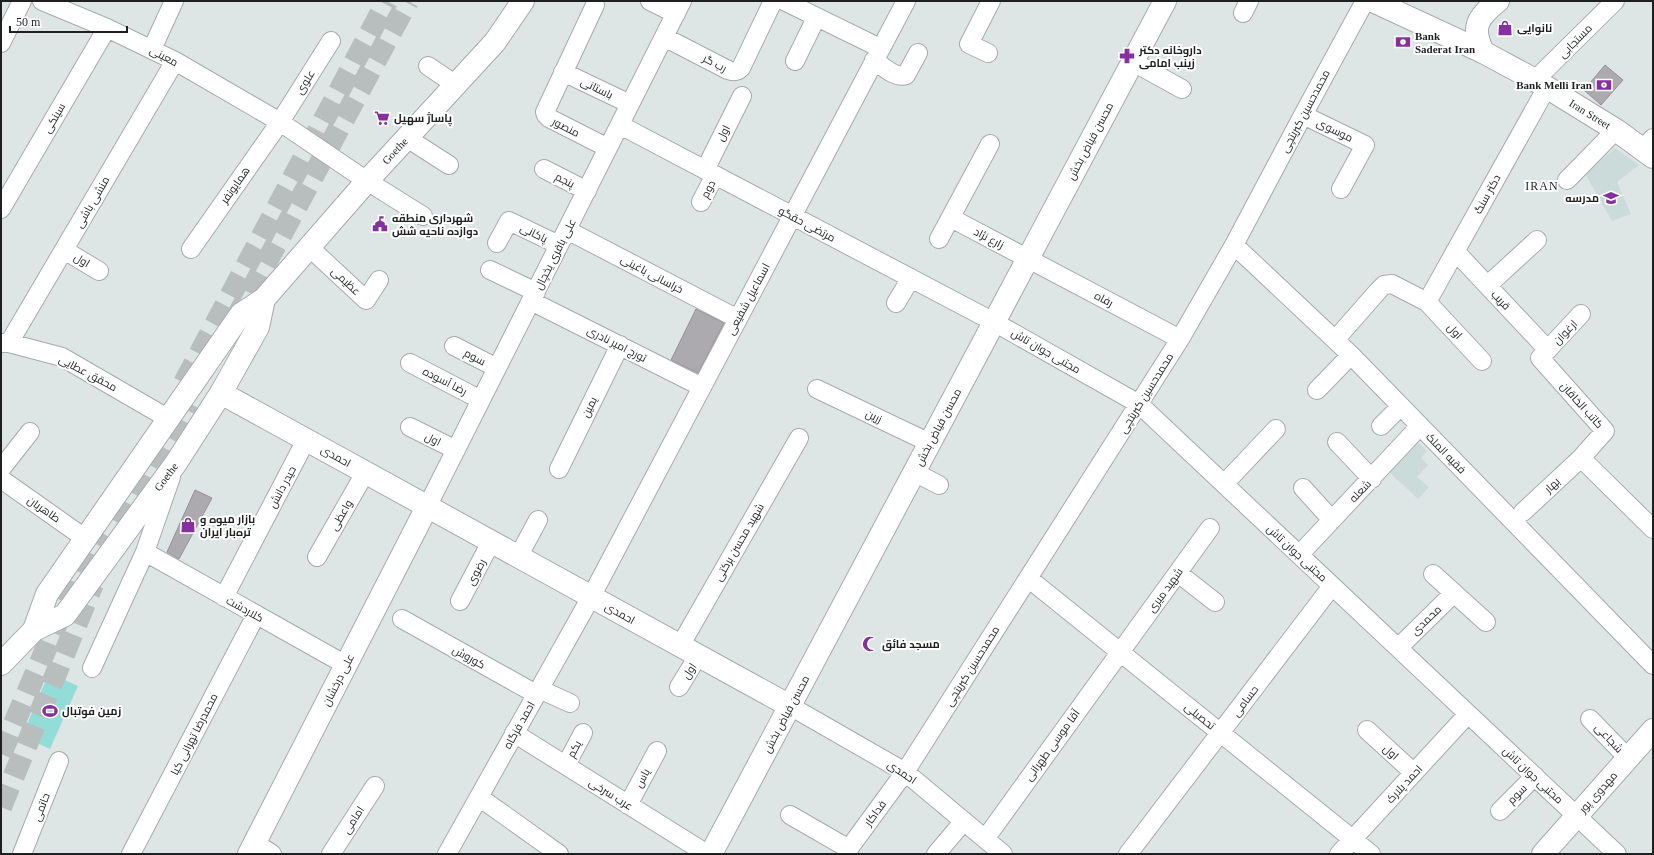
<svg xmlns="http://www.w3.org/2000/svg" width="1654" height="855" viewBox="0 0 1654 855" font-family="'Times New Roman',Cairo,serif">
<style>
.built{fill:#cadbda}
.green{fill:#92ddd8}
.building{fill:#adaaaf;stroke:#969297}
.lines{fill:none;stroke-linecap:round;stroke-linejoin:round}
.primary-tunnel{stroke:#b8bebe;stroke-width:22;stroke-dasharray:22 11;stroke-linecap:butt}
.street-casing{stroke:#a5acab;stroke-width:20}
.secondary-casing{stroke:#a5acab;stroke-width:24}
.street{stroke:#fff;stroke-width:18}
.secondary{stroke:#fff;stroke-width:22}
.labels{text-anchor:middle;stroke-width:4;stroke-linejoin:round;paint-order:stroke}
.poi-label{font-size:11px;font-weight:bold;fill:#1e2020;stroke:#fff;text-anchor:start}
.street-label{font-size:11px;fill:#1e2020;stroke:#fff}
.neighbourhood-label{font-size:12px;letter-spacing:1px;fill:#1e2020;stroke:#fff}
</style>
<rect width="100%" height="100%" fill="#dee6e5"/>
<path class="built" d="M1615,148L1639,165L1617,182L1631,214L1612,221L1585,174Z
M1415,440L1427,451L1421,458L1428,465L1417,477L1429,487L1418,499L1387,470Z"/>
<path class="green" d="M49,673L78,686L50,749L22,736Z"/>
<path class="building" d="M1605,65L1623,80L1601,105L1584,90Z
M696,309L724,323L698,373L671,360Z
M195,490L212,498L179,559L167,552Z"/>
<g class="lines">
<path class="primary-tunnel" d="M234,322L408,1
M184,383L387,1
M122,525L189,403
M1,754L90,546L99,531
M1,807L93,584"/>
<g class="street-casing">
<path id="street" d="M42,1L107,28L175,61L280,122L367,181L423,216
M650,1L676,14
M784,1L880,48
M595,5L545,112L546,115L549,118L608,148
M1243,13L1249,1
M664,37L728,70C733,72 737,72 741,68L773,1
M1,43L22,1
M152,49L174,1
M988,53L969,44L991,1
M874,60C883,66 895,79 906,75L918,53
M795,61L816,18
M1133,62L1182,89
M428,66L456,85
M563,72L630,104
M1535,80L1615,1
M1303,115L1365,145L1341,189
M620,125L994,322L1139,404L1617,854
M407,138L449,165
M1643,149L1653,138
M544,169L587,191
M705,170L742,96
M1567,180L1616,130
M701,202L715,175
M1,209L107,28
M951,218L1180,339
M567,230L738,319
M939,239L990,144
M497,243L509,221L559,245
M1234,245L1351,355L1653,665
M308,246L366,300L379,280
M191,249L280,122L331,41
M64,250L99,271
M1455,251L1548,350
M490,270L536,292
M1488,285L1537,240
M531,301L702,387
M1427,302L1547,87
M896,303L911,278
M1581,314L1540,358L1605,431L1581,458L1653,529
M1335,340L1378,291L1384,285L1392,284L1427,302L1482,361
M1,343H9L62,357L169,419
M9,343L175,61
M454,346L497,368
M410,363L481,400
M817,389L930,443
M1317,390L1351,355
M1381,426L1401,406
M410,427L456,450
M1337,442L1372,479
M1,469L30,432
M559,469L620,345
M914,472L939,485
M1,479L86,539
M1224,484L1276,429
M1303,488L1332,520
M427,507L682,1
M1523,512L1581,458
M145,552L346,665
M1299,555L1420,426
M317,557L365,473
M518,557L538,520
M1178,573L1215,602
M1433,574L1486,622
M1028,578L1371,854
M224,597L306,440
M460,601L491,542
M402,619L536,694
M680,646L799,438
M1398,648L1454,593
M92,668L145,552L171,477
M679,687L698,656
M539,689L570,703
M790,706L905,772L1003,854
M1590,719L1628,758
M1367,730L1414,773
M514,733L707,854
M566,765L583,733
M479,797L559,854
M628,805L657,751
M1500,811L1535,776
M790,815L849,849
M985,839L1210,528
M255,843L272,854
M22,854L59,761
M131,854L256,615
M331,854L375,786
M447,854L591,597L906,1
M845,854L905,772L1180,339L1234,245L1303,115L1365,1
M936,854L964,821
M1128,854L1332,586
M1339,854L1468,714"/>
</g>
<g class="secondary-casing">
<g id="secondary">
<path id="s1" d="M1373,1L1483,52L1535,80L1616,130L1653,157"/>
<path d="M1483,52C1471,27 1477,18 1498,1"/>
<path d="M221,393L790,706"/>
<path id="s2" d="M34,630L47,594L241,314L264,299L367,181L495,42L523,1"/>
<path id="s3" d="M1,664L34,630L65,615L176,463L221,393L258,327L264,299"/>
<path d="M249,854L427,507"/>
<path d="M711,854L1165,1"/>
<path d="M1543,854L1653,730"/>
</g>
</g>
<use href="#street" class="street"/>
<use href="#secondary" class="secondary"/>
</g>
<defs>
<g id="shop-bare" transform="scale(1.2)"><path d="M-5-2.5h2.3a2.7 3.5 0 0 1 5.4 0H5L5.5 6h-11ZM-1.5-2.5h3a1.5 2.3 0 0 0-3 0Z" fill="#85309e" stroke="#fff" stroke-width="2.5" paint-order="stroke"/></g>
<g id="bank-bare" transform="scale(1.2)"><path d="M-6-4H6V4H-6ZM0-2.3a2.3 2.3 0 1 0 0 4.6a2.3 2.3 0 1 0 0-4.6Z" fill="#85309e" stroke="#fff" stroke-width="2.5" paint-order="stroke"/></g>
<g id="pharmacy-bare" transform="scale(1.2)"><path d="M-2-6h4v4h4v4h-4v4h-4v-4h-4v-4h4Z" fill="#85309e" stroke="#fff" stroke-width="2.5" paint-order="stroke"/></g>
<g id="supermarket-bare" transform="scale(1.2)"><path d="M-6-5.5h2.5l.6 2H6L4.5 2H-2.5L-4.4-4H-6ZM-1.5 3.2a1.3 1.3 0 1 0 .1 0ZM3 3.2a1.3 1.3 0 1 0 .1 0Z" fill="#85309e" stroke="#fff" stroke-width="2.5" paint-order="stroke"/></g>
<g id="school-bare" transform="scale(1.2)"><path d="M0-5L7-2L0 1L-7-2ZM-4 1L0 2.5L4 1V4Q0 6-4 4Z" fill="#85309e" stroke="#fff" stroke-width="2.5" paint-order="stroke"/></g>
<g id="civic-bare" transform="scale(1.2)"><path d="M-.6-6.5H3V-4.5H.6V-3L4-1V1h2V6H-6V1h2V-1L-.6-3ZM-1.2 2.5V6h2.4V2.5Z" fill="#85309e" stroke="#fff" stroke-width="2.5" paint-order="stroke"/></g>
<g id="mosque-bare" transform="scale(1.2)"><path d="M3.5-4.9A6 6 0 1 0 3.5 4.9A5 5 0 1 1 3.5-4.9Z" fill="#85309e" stroke="#fff" stroke-width="2.5" paint-order="stroke"/></g>
<g id="stadium-bare" transform="scale(1.2)"><path d="M0-5a6.5 5 0 1 0 0 10a6.5 5 0 1 0 0-10ZM-3.5-1.8h7v3.6h-7Z" fill="#85309e" stroke="#fff" stroke-width="2.5" paint-order="stroke"/></g>
</defs>
<g fill-rule="evenodd">
<use href="#shop-bare" x="1505" y="28"/>
<use href="#bank-bare" x="1403" y="42"/>
<use href="#pharmacy-bare" x="1127" y="56"/>
<use href="#bank-bare" x="1604" y="85"/>
<use href="#supermarket-bare" x="382" y="118"/>
<use href="#school-bare" x="1611" y="198"/>
<use href="#civic-bare" x="380" y="224"/>
<use href="#shop-bare" x="188" y="525"/>
<use href="#mosque-bare" x="870" y="644"/>
<use href="#stadium-bare" x="50" y="711"/>
</g>
<g class="labels">
<g class="poi-label">
<text x="1517" y="32">نانوایی</text>
<text x="1415" y="40">Bank<tspan x="1415" dy="13">Saderat Iran</tspan></text>
<text x="1139" y="54">داروخانه دکتر<tspan x="1139" dy="13">زینب امامی</tspan></text>
<text x="1592" y="89" text-anchor="end">Bank Melli Iran</text>
<text x="394" y="122">پاساژ سهیل</text>
<text x="1599" y="202" text-anchor="end">مدرسه</text>
<text x="392" y="222">شهرداری منطقه<tspan x="392" dy="13">دوازده ناحیه شش</tspan></text>
<text x="200" y="523">بازار میوه و<tspan x="200" dy="13">تره‌بار ایران</tspan></text>
<text x="882" y="648">مسجد فائق</text>
<text x="62" y="715">زمین فوتبال</text>
</g>
<g class="street-label">
<text transform="translate(1575 41) rotate(-45)" y="4">مستجابی</text>
<text transform="translate(164 56) rotate(28)" y="4">معینی</text>
<text transform="translate(715 63) rotate(27)" y="4">رب گر</text>
<text transform="translate(305 82) rotate(-58)" y="4">علوی</text>
<text transform="translate(597 88) rotate(26)" y="4">باستانی</text>
<text transform="translate(1305 111) rotate(-62)" y="4">محمدحسین کبریتچی</text>
<text dy="4" stroke="none"><textPath href="#s1" startOffset="245">Iran Street</textPath></text>
<text transform="translate(54 118) rotate(-60)" y="4">سینکی</text>
<text transform="translate(566 127) rotate(27)" y="4">منصور</text>
<text transform="translate(1335 130) rotate(26)" y="4">موسوی</text>
<text transform="translate(723 133) rotate(-63)" y="4">اول</text>
<text transform="translate(1090 141) rotate(-62)" y="4">محسن فیاض بخش</text>
<text dy="4" stroke="none"><textPath href="#s2" startOffset="604">Goethe</textPath></text>
<text transform="translate(565 180) rotate(27)" y="4">پنجم</text>
<text transform="translate(235 185) rotate(-55)" y="4">همایونفر</text>
<text transform="translate(708 189) rotate(-62)" y="4">دوم</text>
<text transform="translate(1487 194) rotate(-61)" y="4">دکتر سنگ</text>
<text transform="translate(92 202) rotate(-60)" y="4">منشی باشی</text>
<text transform="translate(807 224) rotate(28)" y="4">مرتضی حقگو</text>
<text transform="translate(534 233) rotate(26)" y="4">پاکانی</text>
<text transform="translate(989 238) rotate(28)" y="4">زارع نژاد</text>
<text transform="translate(555 254) rotate(-63)" y="4">علی باقری یخچال</text>
<text transform="translate(82 260) rotate(31)" y="4">اول</text>
<text transform="translate(652 274) rotate(28)" y="4">خراسانی باغینی</text>
<text transform="translate(346 281) rotate(43)" y="4">عظیمی</text>
<text transform="translate(748 299) rotate(-62)" y="4">اسماعیل شفیعی</text>
<text transform="translate(1104 299) rotate(28)" y="4">رفاه</text>
<text transform="translate(1501 300) rotate(47)" y="4">قریب</text>
<text transform="translate(1455 331) rotate(47)" y="4">اول</text>
<text transform="translate(1565 332) rotate(-46)" y="4">ارغوان</text>
<text transform="translate(617 344) rotate(27)" y="4">تورج امیر نادری</text>
<text transform="translate(1046 351) rotate(30)" y="4">مجتبی جوان تاش</text>
<text transform="translate(475 357) rotate(28)" y="4">سوم</text>
<text transform="translate(88 373) rotate(28)" y="4">محقق عطایی</text>
<text transform="translate(445 381) rotate(27)" y="4">رضا آسوده</text>
<text transform="translate(1146 393) rotate(-58)" y="4">محمدحسین کبریتچی</text>
<text transform="translate(1582 405) rotate(48)" y="4">کاتب الخاقان</text>
<text transform="translate(589 407) rotate(-64)" y="4">یمین</text>
<text transform="translate(874 416) rotate(26)" y="4">زرین</text>
<text transform="translate(938 427) rotate(-62)" y="4">محسن فیاض بخش</text>
<text transform="translate(433 439) rotate(26)" y="4">اول</text>
<text transform="translate(1446 453) rotate(46)" y="4">فقیه الملک</text>
<text transform="translate(336 456) rotate(29)" y="4">احمدی</text>
<text dy="4" stroke="none"><textPath href="#s3" startOffset="253">Goethe</textPath></text>
<text transform="translate(1552 485) rotate(-43)" y="4">بهار</text>
<text transform="translate(282 487) rotate(-62)" y="4">حیدر دانش</text>
<text transform="translate(1360 491) rotate(-46)" y="4">شعله</text>
<text transform="translate(44 509) rotate(35)" y="4">طاهریان</text>
<text transform="translate(341 515) rotate(-60)" y="4">واعظی</text>
<text transform="translate(739 542) rotate(-60)" y="4">شهید محسن برکتی</text>
<text transform="translate(1297 553) rotate(43)" y="4">مجتبی جوان تاش</text>
<text transform="translate(476 572) rotate(-62)" y="4">رضوی</text>
<text transform="translate(1165 590) rotate(-54)" y="4">شهید میری</text>
<text transform="translate(245 609) rotate(29)" y="4">کلاردشت</text>
<text transform="translate(620 613) rotate(29)" y="4">احمدی</text>
<text transform="translate(1426 620) rotate(-44)" y="4">محمدی</text>
<text transform="translate(469 657) rotate(29)" y="4">کوروش</text>
<text transform="translate(972 666) rotate(-58)" y="4">محمدحسین کبریتچی</text>
<text transform="translate(689 671) rotate(-57)" y="4">اول</text>
<text transform="translate(338 680) rotate(-63)" y="4">علی درخشان</text>
<text transform="translate(1245 701) rotate(-53)" y="4">حسامی</text>
<text transform="translate(786 714) rotate(-62)" y="4">محسن فیاض بخش</text>
<text transform="translate(1200 716) rotate(39)" y="4">تحصیلی</text>
<text transform="translate(519 725) rotate(-61)" y="4">احمد فزگاه</text>
<text transform="translate(194 734) rotate(-63)" y="4">محمدرضا تهرانی کیا</text>
<text transform="translate(1609 738) rotate(46)" y="4">شجاعی</text>
<text transform="translate(1052 745) rotate(-54)" y="4">آقا موسی طهرانی</text>
<text transform="translate(574 749) rotate(-62)" y="4">یکم</text>
<text transform="translate(1391 752) rotate(42)" y="4">اول</text>
<text transform="translate(902 772) rotate(34)" y="4">احمدی</text>
<text transform="translate(1533 775) rotate(43)" y="4">مجتبی جوان تاش</text>
<text transform="translate(642 778) rotate(-62)" y="4">یاس</text>
<text transform="translate(1404 784) rotate(-47)" y="4">احمد پلارک</text>
<text transform="translate(1598 792) rotate(-48)" y="4">مهدوی پور</text>
<text transform="translate(611 794) rotate(32)" y="4">عرب سرخی</text>
<text transform="translate(1517 794) rotate(-45)" y="4">سوم</text>
<text transform="translate(41 807) rotate(-69)" y="4">حاتمی</text>
<text transform="translate(875 813) rotate(-54)" y="4">فداکار</text>
<text transform="translate(353 820) rotate(-57)" y="4">امامی</text>
</g>
<g class="neighbourhood-label">
<text x="1542" y="190">IRAN</text>
</g>
</g>
<rect width="1654" height="855" fill="none" stroke="#1e2020" stroke-width="4"/>
<path d="M10 26v6h117v-6" fill="none" stroke="#1e2020" stroke-width="2"/>
<text x="16" y="26" font-size="12" fill="#1e2020" stroke="#ffffff" stroke-width="3" paint-order="stroke">50 m</text>
</svg>
